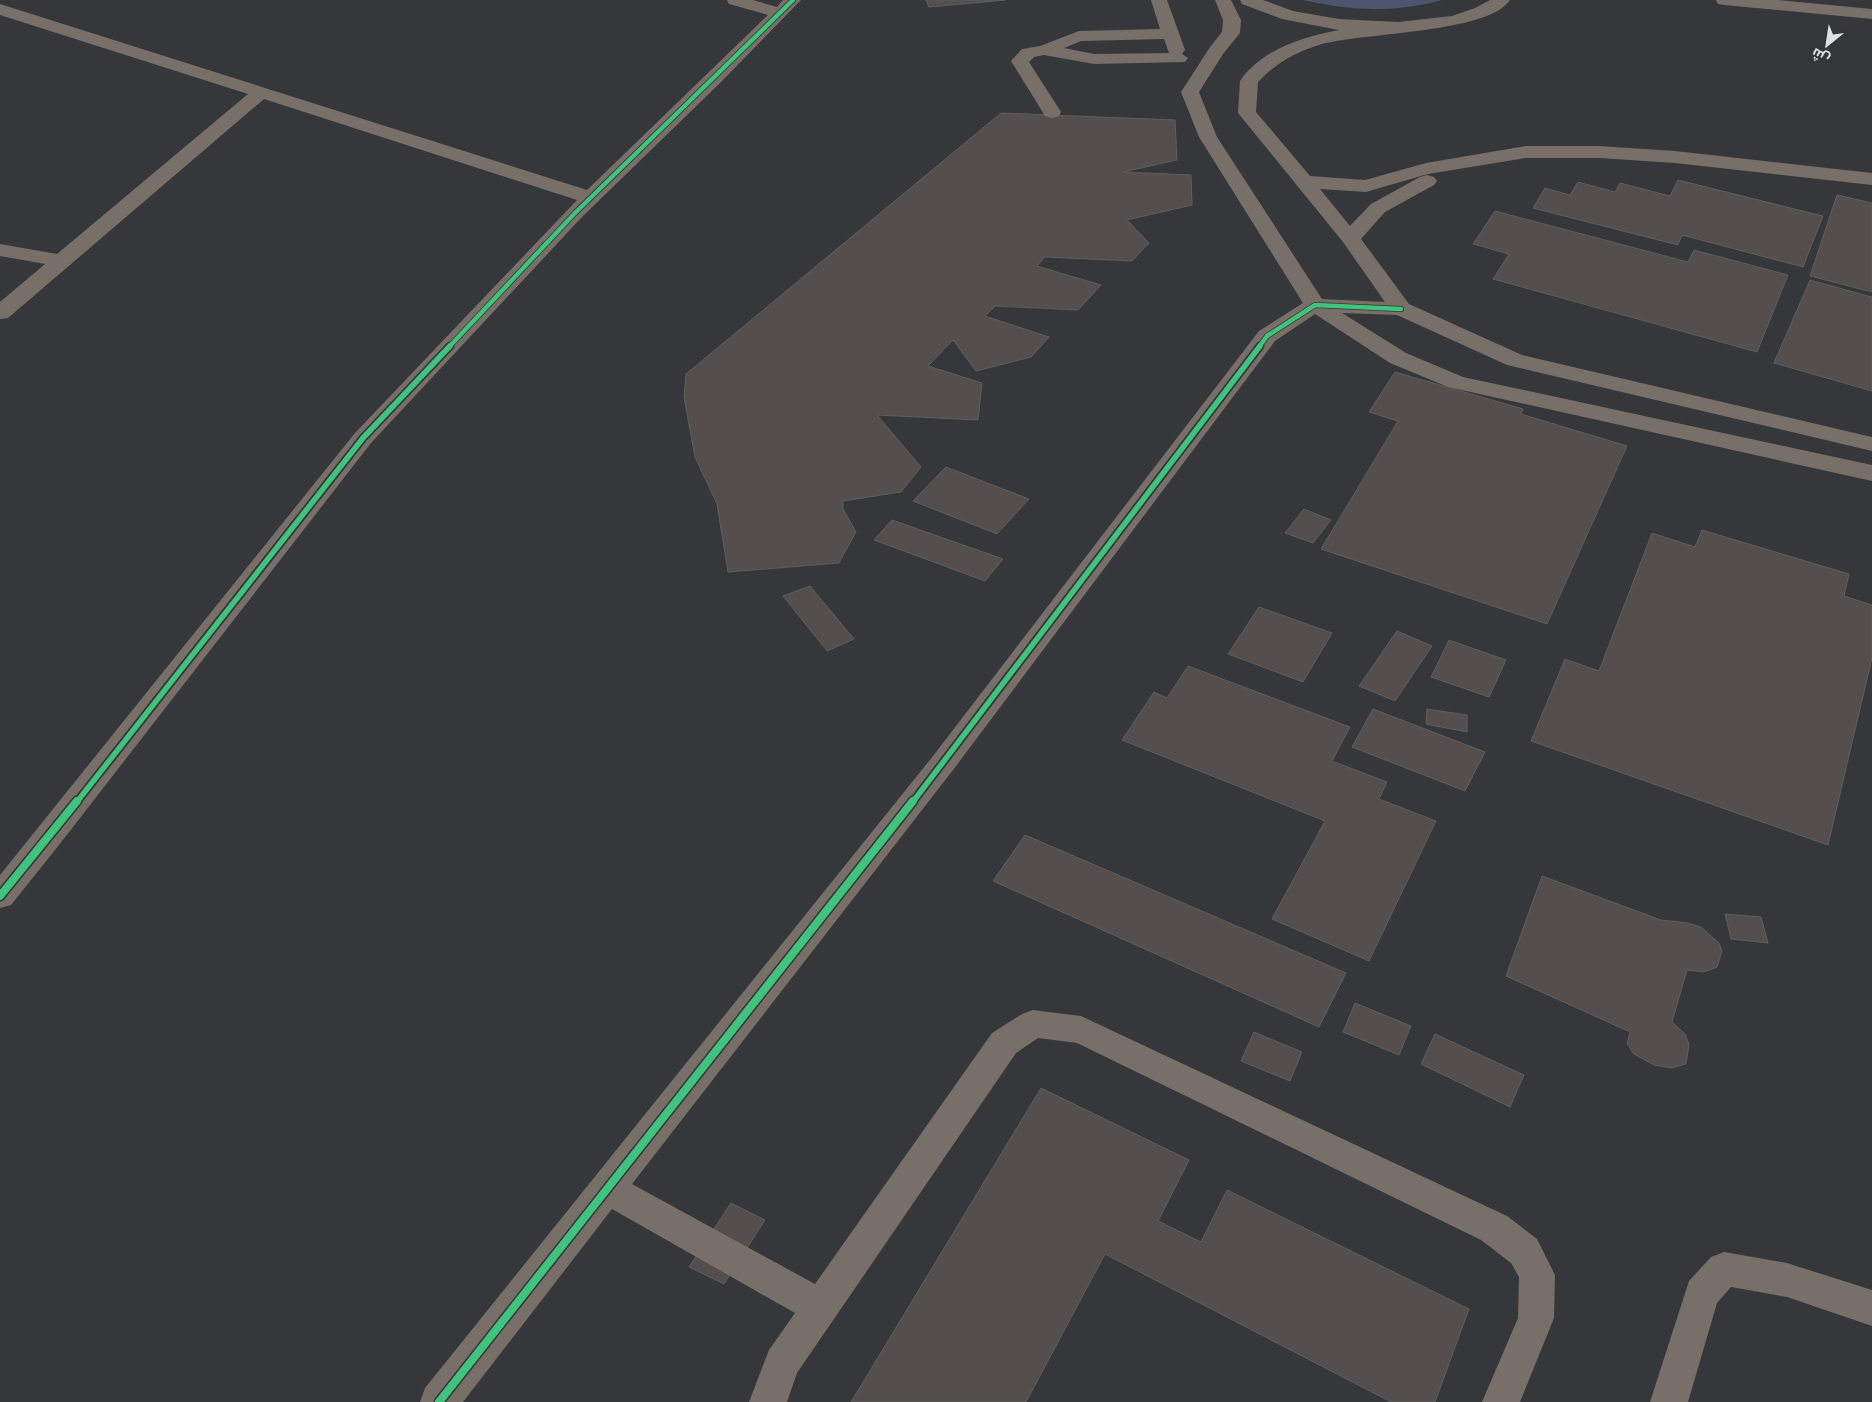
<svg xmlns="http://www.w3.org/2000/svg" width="1872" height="1402" viewBox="0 0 1872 1402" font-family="'Work Sans',Cairo,sans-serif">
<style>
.green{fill:#4d556d}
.building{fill:#544f4d;stroke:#5e5e60}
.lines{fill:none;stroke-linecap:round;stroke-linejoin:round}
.minor{fill:#786f68;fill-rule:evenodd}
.cycleway-far2-casing{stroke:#34363b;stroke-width:6}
.cycleway-far1-casing{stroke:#34363b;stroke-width:9}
.cycleway-casing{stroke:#34363b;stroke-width:11}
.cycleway-far2{stroke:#40c37c;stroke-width:4.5}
.cycleway-far1{stroke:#40c37c;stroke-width:5.5}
.cycleway{stroke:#40c37c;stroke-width:8}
</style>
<rect width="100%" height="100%" fill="#35373a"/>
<path class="green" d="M1303,0H1442C1396,13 1350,11 1303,0Z"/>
<path class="building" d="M926,0H1006L929,7Z
M1001,113L1175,120L1177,160L1123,172L1191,175L1192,205L1127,220L1149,243L1132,261L1045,257L1037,266L1101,285L1078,310L995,306L985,316L1049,337L1031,357L976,371L953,340L928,366L982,383L978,420L877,415L921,467L901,492L843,501V509L856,532L839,563L728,572L717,504L695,457L684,397L686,374Z
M1678,180L1823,216L1803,267L1682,235L1678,245L1533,208L1545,188L1570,195L1578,182L1615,192L1620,183L1670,196Z
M1837,195L1872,203V292L1810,276Z
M1495,211L1688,262L1694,250L1788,275L1757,352L1493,279L1509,254L1473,244Z
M1810,280L1872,297V391L1774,363Z
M1395,372L1523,409L1521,414L1627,446L1547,624L1321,549L1398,421L1369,412Z
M946,467L1029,499L997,534L913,501Z
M1304,509L1331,520L1313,543L1285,533Z
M892,520L1003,559L985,581L874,540Z
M1702,530L1849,574L1844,596L1872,605V658L1828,845L1531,741L1565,659L1599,671L1652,533L1695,547Z
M810,586L854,639L827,651L783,596Z
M1259,607L1332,633L1303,682L1228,654Z
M1397,631L1432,646L1395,701L1359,686Z
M1449,640L1506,660L1489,697L1431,677Z
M1188,666L1350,727L1332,761L1387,782L1379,799L1436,821L1369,961L1272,919L1325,821L1122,740L1154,692L1167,698Z
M1373,709L1485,752L1465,791L1352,747Z
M1427,709L1467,715V732L1426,724Z
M1025,835L1346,973L1319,1027L993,881Z
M1542,876L1661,920L1688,923L1701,927L1719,943L1722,951L1717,967L1704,972L1687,970L1672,1022L1685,1034L1689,1044L1686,1064L1672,1068L1654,1065L1634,1054L1627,1044L1630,1032L1506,976Z
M1725,914L1761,917L1768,943L1731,939Z
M1355,1003L1411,1026L1399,1055L1343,1032Z
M1254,1032L1302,1052L1290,1081L1241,1061Z
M1435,1034L1524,1075L1510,1107L1421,1064Z
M1041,1088L1189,1160L1158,1221L1201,1242L1227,1190L1469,1309L1435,1402H1391L1105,1254L1026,1402H851Z
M731,1203L765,1220L724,1284L689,1267Z"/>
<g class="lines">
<path class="minor" d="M727,0H753L777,7L783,0H801L719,84L582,217L371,443L59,845L11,905L0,908V875L355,433L577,200L264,99L8,318L0,319V302L45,264L0,256V244L57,254L248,94L0,15V4L587,190L768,15L729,4Z
M1151,0H1167L1185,50L1182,54L1188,58L1185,62L1094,64L1044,55L1034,57L1029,62L1061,112L1059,116L1052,118L1045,116L1011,61L1022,49L1040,46L1079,31L1160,29ZM1164,39L1169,53L1094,54L1064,48L1081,41Z
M1215,0H1231L1241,20L1240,33L1223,54L1199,92L1217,137L1322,299L1385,302L1343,242L1238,113L1240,81C1262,49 1303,37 1339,30L1282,19L1242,4L1240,0H1263L1293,11L1339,19L1398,22L1452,16L1475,8L1490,0H1510C1487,34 1361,32 1319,45C1295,52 1275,64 1258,82L1256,112L1310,176L1365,180L1426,163L1526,146H1599L1675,151L1872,173V185L1675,163L1599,158H1526L1428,174L1366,192L1320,189L1350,226L1371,204L1420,177L1427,175L1434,177L1437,181L1434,185L1385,212L1361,239L1409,304L1522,355L1872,437V451L1507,365L1397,315L1342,313L1406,353L1463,377L1872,465V481L1448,387L1390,363L1315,314L1275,341L953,770L632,1184L815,1284L992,1033L1022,1014L1033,1010L1081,1016L1507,1216L1537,1239L1555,1275L1554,1318L1520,1402H1482L1518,1318L1519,1277L1511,1263L1481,1240L1077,1043L1038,1038L1016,1053L797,1373L787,1402H749L769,1350L795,1313L612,1209L463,1402H420L425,1388L933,756L1259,331L1303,303L1199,137L1181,92L1210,47L1222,32L1223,20Z
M1716,0H1777L1872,9V19L1724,5L1718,4Z
M1724,1252L1787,1263L1872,1290V1326L1787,1297L1731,1287L1717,1303L1688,1402H1650L1689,1281L1711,1257Z"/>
<g class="cycleway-far2-casing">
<path id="cycleway-far2" d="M449,347L575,213L793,0
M1259,347L1267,336L1315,305L1401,309"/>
</g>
<g class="cycleway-far1-casing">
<path id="cycleway-far1" d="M76,803L363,438L450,346
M912,803L1260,346"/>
</g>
<g class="cycleway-casing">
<path id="cycleway" d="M0,896L77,801
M439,1402L913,801"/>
</g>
<use href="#cycleway-far2" class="cycleway-far2"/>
<use href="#cycleway-far1" class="cycleway-far1"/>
<use href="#cycleway" class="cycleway"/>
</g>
<g transform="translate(1827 45) rotate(210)" stroke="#34363b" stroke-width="4" paint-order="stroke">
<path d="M0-4L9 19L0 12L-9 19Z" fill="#dfe0e3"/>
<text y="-8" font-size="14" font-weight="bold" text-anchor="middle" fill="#dfe0e3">ش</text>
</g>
</svg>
